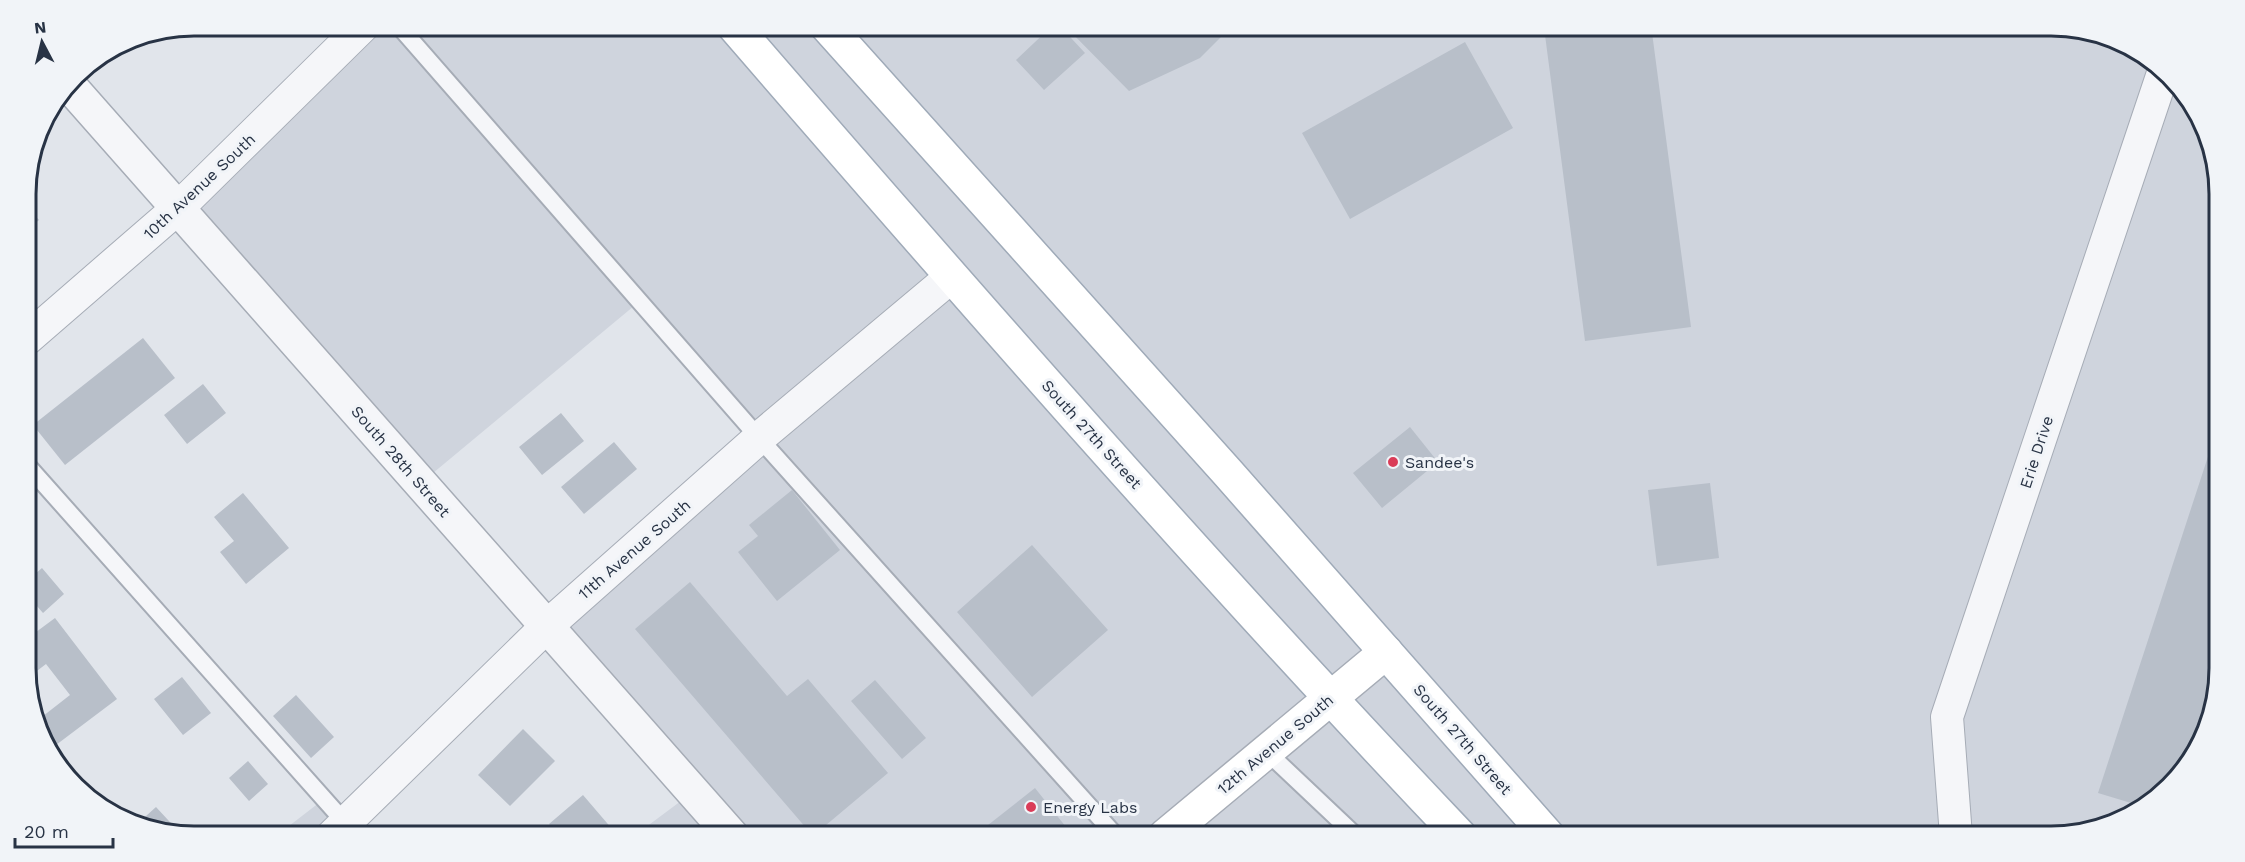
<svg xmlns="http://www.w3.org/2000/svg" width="2245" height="862" viewBox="0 0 2245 862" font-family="'Work Sans',sans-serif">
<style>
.built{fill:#cfd4dd}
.building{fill:#b8bfc9}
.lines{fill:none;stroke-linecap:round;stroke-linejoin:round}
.service-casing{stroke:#a6acb6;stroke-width:20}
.minor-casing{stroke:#a6acb6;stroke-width:34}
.tertiary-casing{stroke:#a6acb6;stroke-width:36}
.secondary-casing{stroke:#a6acb6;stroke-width:36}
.primary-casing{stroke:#9faab8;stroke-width:36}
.service{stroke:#f5f6f9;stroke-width:16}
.minor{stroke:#f5f6f9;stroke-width:32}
.tertiary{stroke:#f5f6f9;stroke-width:33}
.secondary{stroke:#fff;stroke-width:33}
.primary{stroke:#fff;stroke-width:33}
.poi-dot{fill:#da3c58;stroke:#f1f4f8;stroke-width:2}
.labels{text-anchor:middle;stroke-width:6;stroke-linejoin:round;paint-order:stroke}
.street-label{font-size:16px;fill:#283345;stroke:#f1f4f8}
.poi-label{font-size:16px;fill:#283345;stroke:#f1f4f8;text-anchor:start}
.rim{fill:none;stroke:#283345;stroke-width:3}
</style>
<rect width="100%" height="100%" fill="#e1e5eb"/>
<path class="built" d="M2051,25L2105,35L2178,83L2218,172L2219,668L2210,722L2153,802L2062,836H634L693,792L547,626L759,439L640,301L421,483L178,208L374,26Z
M324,799L358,836H276Z"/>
<path class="building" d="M1053,25H1059L1085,53L1044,90L1016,60Z
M1064,25H1233L1200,58L1129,91Z
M1618,25H1651L1691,327L1585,341L1545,35Z
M1465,42L1513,128L1350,219L1302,133Z
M26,206L39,220L26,231Z
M143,338L175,378L65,465L33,425Z
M203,384L226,413L187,444L164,415Z
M561,413L584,441L542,475L519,447Z
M2218,426L2220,668L2210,722L2153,802L2141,806L2098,793Z
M1410,427L1438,462L1382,508L1353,473Z
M614,442L637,469L584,514L561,487Z
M1710,483L1719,558L1657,566L1648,490Z
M792,490L840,550L777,601L738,552L758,536L749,525Z
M243,493L289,548L246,584L220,552L234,541L214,517Z
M1032,545L1108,630L1032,697L957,612Z
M42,568L64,594L43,613L36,605L28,611V580Z
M690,582L787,696L808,679L888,773L813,836L635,629Z
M55,618L117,699L52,748L38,720L70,695L46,664L29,677L28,638Z
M182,677L211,713L183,735L154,699Z
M875,680L926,738L902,759L851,701Z
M296,695L334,737L311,758L273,716Z
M523,729L555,761L510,806L478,775Z
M248,761L268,784L249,801L229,778Z
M1035,788L1066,827L1053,836H974Z
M583,795L613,830L606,836H560L549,824Z
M156,807L181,834L136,825Z"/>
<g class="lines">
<g class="service-casing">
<path id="service" d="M398,25L759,438L1116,836
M27,465L357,836
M1266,751L1356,836"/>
</g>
<g class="minor-casing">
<path id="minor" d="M27,339L178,208L364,25
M332,836L547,626L759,438L951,277
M1956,836L1947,717L2163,73"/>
</g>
<g class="tertiary-casing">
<path id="tertiary" d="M69,85L732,836"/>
</g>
<g class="secondary-casing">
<path id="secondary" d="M1165,836L1386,652"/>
</g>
<g class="primary-casing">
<path id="primary" d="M733,25C971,300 1210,573 1460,836
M826,25L1228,473L1548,836"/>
</g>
<use href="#service" class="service"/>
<use href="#minor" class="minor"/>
<use href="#tertiary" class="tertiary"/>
<use href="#secondary" class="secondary"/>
<use href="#primary" class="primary"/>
</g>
<g class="poi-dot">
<circle cx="1393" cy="462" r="6"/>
<circle cx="1031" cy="807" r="6"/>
</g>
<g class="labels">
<g class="street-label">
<text transform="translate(199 186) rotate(-43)" y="6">10th Avenue South</text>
<text transform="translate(1092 434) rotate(48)" y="6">South 27th Street</text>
<text transform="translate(2036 452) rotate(-72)" y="6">Erie Drive</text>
<text transform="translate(401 461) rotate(49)" y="6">South 28th Street</text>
<text transform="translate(634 549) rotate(-41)" y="6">11th Avenue South</text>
<text transform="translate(1463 739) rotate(49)" y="6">South 27th Street</text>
<text transform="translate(1275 744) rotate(-40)" y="6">12th Avenue South</text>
</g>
<g class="poi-label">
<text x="1405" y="468">Sandee's</text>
<text x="1043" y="813">Energy Labs</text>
</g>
</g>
<path d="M0 0H2245V862H0ZM194 36H2051A158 158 0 0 1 2209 194V668A158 158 0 0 1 2051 826H194A158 158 0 0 1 36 668V194A158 158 0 0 1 194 36Z" fill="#f1f4f8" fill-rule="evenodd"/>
<path class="rim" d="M194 36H2051A158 158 0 0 1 2209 194V668A158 158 0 0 1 2051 826H194A158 158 0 0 1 36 668V194A158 158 0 0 1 194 36Z"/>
<g transform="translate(42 42) rotate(353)" stroke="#f1f4f8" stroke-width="4.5" paint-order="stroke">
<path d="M0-4.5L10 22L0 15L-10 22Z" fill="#283345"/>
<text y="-9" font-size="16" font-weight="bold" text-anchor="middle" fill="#283345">N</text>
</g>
<path d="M15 838v9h98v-9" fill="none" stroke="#283345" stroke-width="3"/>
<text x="24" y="838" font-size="18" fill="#283345" stroke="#f1f4f8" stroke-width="4.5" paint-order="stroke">20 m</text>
</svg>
